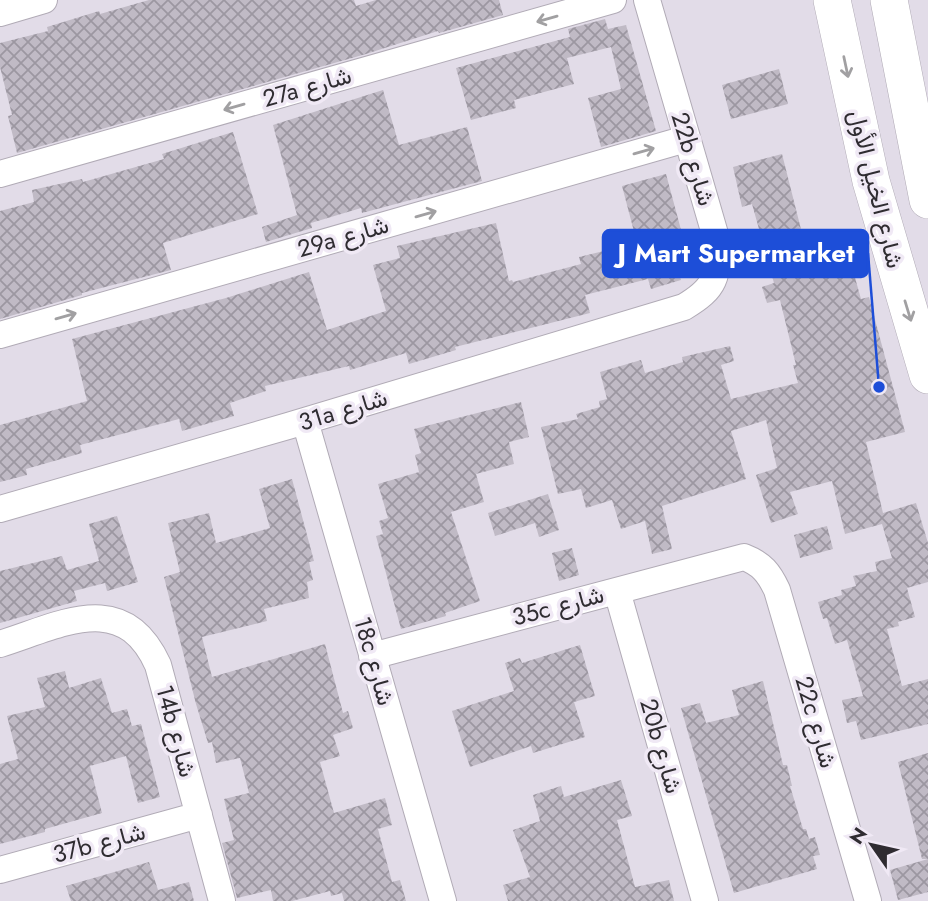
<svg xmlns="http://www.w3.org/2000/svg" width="928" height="901" viewBox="0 0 928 901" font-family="Jost,Vazirmatn,sans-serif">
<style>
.building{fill:url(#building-cross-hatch)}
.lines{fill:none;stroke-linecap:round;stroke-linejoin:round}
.minor-casing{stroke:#b1abb6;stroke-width:28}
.secondary-casing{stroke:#b1abb6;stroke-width:38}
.minor{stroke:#fff;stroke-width:26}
.secondary{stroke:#fff;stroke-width:37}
.oneway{stroke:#a1a0a2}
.labels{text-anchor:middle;stroke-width:7;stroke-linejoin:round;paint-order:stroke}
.street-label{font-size:24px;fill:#2f2c31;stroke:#f0e9f5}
.leader{fill:none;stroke:#1d4ed8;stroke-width:2.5}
.callout-dot{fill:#1d4ed8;stroke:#f0e9f5;stroke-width:2.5}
.callout{fill:#1d4ed8;stroke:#1d4ed8;stroke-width:2.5}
.callout-label{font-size:26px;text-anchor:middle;font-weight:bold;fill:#fff}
</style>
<defs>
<pattern id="building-cross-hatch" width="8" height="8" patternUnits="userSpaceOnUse" patternTransform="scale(1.75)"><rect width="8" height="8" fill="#c0bac5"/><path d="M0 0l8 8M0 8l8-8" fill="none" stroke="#9c97a1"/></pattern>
</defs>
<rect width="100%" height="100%" fill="#e2dce8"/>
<path class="building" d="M149,0H354L356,6L376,0H499L503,15L439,33L438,31L366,54L17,153L8,116L12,115L0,67V43L48,31L47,27L99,11L100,14Z
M605,19L608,29L626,25L656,131L601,147L588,98L621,89L611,47L567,58L574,84L514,100L516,108L471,120L456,68L570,37L568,29Z
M779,69L788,104L731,119L722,85Z
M383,90L399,145L467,127L482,181L362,213L361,208L311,223L312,228L266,242L262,227L297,215L273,125Z
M233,132L258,214L163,243L171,270L82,293V295L0,319V211L34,202L32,190L82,179L83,182L164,159L162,154Z
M782,154L807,253L845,242L861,299L869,297L905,432L866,442L883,513L916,503L928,543V582L907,588L915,617L898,622L899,626L887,629L902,686L928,679V724L861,740L856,721L847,723L842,700L863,696L847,640L835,644L827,618L823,619L818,602L842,595L841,590L856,586L853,576L877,571L875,562L892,558L882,524L845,534L832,481L790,492L798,514L771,523L756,475L777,468L766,420L731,431L746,479L662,506L672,549L652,554L645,521L621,529L612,500L586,508L581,489L558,494L541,427L578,419L576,414L600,407L599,401L607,399L600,372L641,360L645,373L683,362L682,357L730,346L734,361L721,365L731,399L798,383L793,365H796L780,300L767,303L762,287L774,283L752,204L742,207L733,167Z
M666,174L687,252L674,255L681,280L651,289L648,279L585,295L590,313L455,347L456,350L409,364L406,353L350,370L349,366L265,386L266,391L230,403L234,416L182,431L179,419L80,445L82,453L26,469L27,475L0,482V425L87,401L72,339L226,298L309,272L327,330L386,311L373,265L400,258L397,246L496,223L509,281L512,280L513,282L581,264L579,257L637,243L622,186Z
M521,402L529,437L509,442L514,464L476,474L484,502L451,512L480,601L445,613L446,616L401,629L376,536L383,534L379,521L388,518L378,484L419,472L415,455L421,453L414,429Z
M292,479L314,561L309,562L313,580L307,582L309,598L264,609L267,621L202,637L212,677L325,644L343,713L348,711L353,728L333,735L340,756L320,762L334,813L385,798L392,825L378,829L392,882L400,880L406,901H344L342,893L331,896L330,891L292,901H273L271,890L237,898L222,843L234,840L224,799L249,793L240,758L216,763L212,742L208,743L196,704L164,577L180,572L168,523L209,513L216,543L270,528L259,489Z
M548,494L559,530L539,537L535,523L495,536L488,513Z
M117,516L138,582L107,591L105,583L74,591L77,601L0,623V571L62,556L67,570L99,561L89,524Z
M827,526L833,549L800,558L794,535Z
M572,548L579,575L559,581L552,553Z
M580,645L595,696L574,702L585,737L533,753L531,746L470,767L452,711L514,691L505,663L520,658L522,663Z
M65,671L69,688L101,678L112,713L127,709L132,726L141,724L160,797L138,803L126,756L90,766L102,813L45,829V832L0,844V764L18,759L7,716L45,707L37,678Z
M763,681L783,765H787L792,786H790L803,829H806L809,839L815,837L820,855L813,856L817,869L734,893L681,708L700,703L706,723L739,715L732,690Z
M928,753V859H922L898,762Z
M621,780L632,816L617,820L635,887L669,880L674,901H508L503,885L530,877L513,830L540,821L533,795L561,786L564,797Z
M928,859V892L898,900L890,870Z
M149,862L158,890L189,882L194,901H71L66,886Z"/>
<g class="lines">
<g class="minor-casing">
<path id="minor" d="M0,13L44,0
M0,174L613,0
M0,335L686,139
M305,421L443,901
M0,509L288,426L684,307C716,288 718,277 717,241L647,0
M617,591L705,901
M0,644C61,625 123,588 158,665L222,901
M372,656L744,557C762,564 769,573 777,590L868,901
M0,870L199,815"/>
</g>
<g class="secondary-casing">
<path id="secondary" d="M832,0L871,181L928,375
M889,0L928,200"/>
</g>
<use href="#minor" class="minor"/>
<use href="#secondary" class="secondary"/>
</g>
<defs><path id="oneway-shaft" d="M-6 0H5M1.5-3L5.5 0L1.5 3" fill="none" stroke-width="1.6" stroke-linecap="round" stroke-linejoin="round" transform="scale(1.75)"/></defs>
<g class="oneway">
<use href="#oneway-shaft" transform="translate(547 19) rotate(164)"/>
<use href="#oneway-shaft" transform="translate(846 67) rotate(78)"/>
<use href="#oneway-shaft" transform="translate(234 107) rotate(164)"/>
<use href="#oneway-shaft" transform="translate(644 151) rotate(-16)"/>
<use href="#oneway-shaft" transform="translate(426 214) rotate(-16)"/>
<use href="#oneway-shaft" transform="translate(908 311) rotate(73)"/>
<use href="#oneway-shaft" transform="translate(66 316) rotate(-16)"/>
</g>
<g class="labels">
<g class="street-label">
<text transform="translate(307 87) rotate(-16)" y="8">27a شارع</text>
<text transform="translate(693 159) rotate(73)" y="8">22b شارع</text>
<text transform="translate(876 189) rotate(76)" y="8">شارع الخيل الأول</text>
<text transform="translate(343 237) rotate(-16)" y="8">29a شارع</text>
<text transform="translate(343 410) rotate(-17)" y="8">31a شارع</text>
<text transform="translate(558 606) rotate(-15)" y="8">35c شارع</text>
<text transform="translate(374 661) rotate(74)" y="8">18c شارع</text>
<text transform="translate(816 722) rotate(74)" y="8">22c شارع</text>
<text transform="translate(176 731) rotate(75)" y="8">14b شارع</text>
<text transform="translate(661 746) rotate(74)" y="8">20b شارع</text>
<text transform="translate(99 843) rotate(-15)" y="8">37b شارع</text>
</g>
</g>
<path class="leader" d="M879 387L868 253"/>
<circle class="callout-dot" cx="879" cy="387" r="7"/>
<rect class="callout" x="603" y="230" width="265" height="47" rx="7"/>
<g class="callout-label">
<text x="736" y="262">J Mart Supermarket</text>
</g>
<g transform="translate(872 845) rotate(304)" stroke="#f0e9f5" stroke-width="5" paint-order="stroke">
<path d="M0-5L12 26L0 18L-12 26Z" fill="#2f2c31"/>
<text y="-10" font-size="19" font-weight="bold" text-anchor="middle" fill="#2f2c31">N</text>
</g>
</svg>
